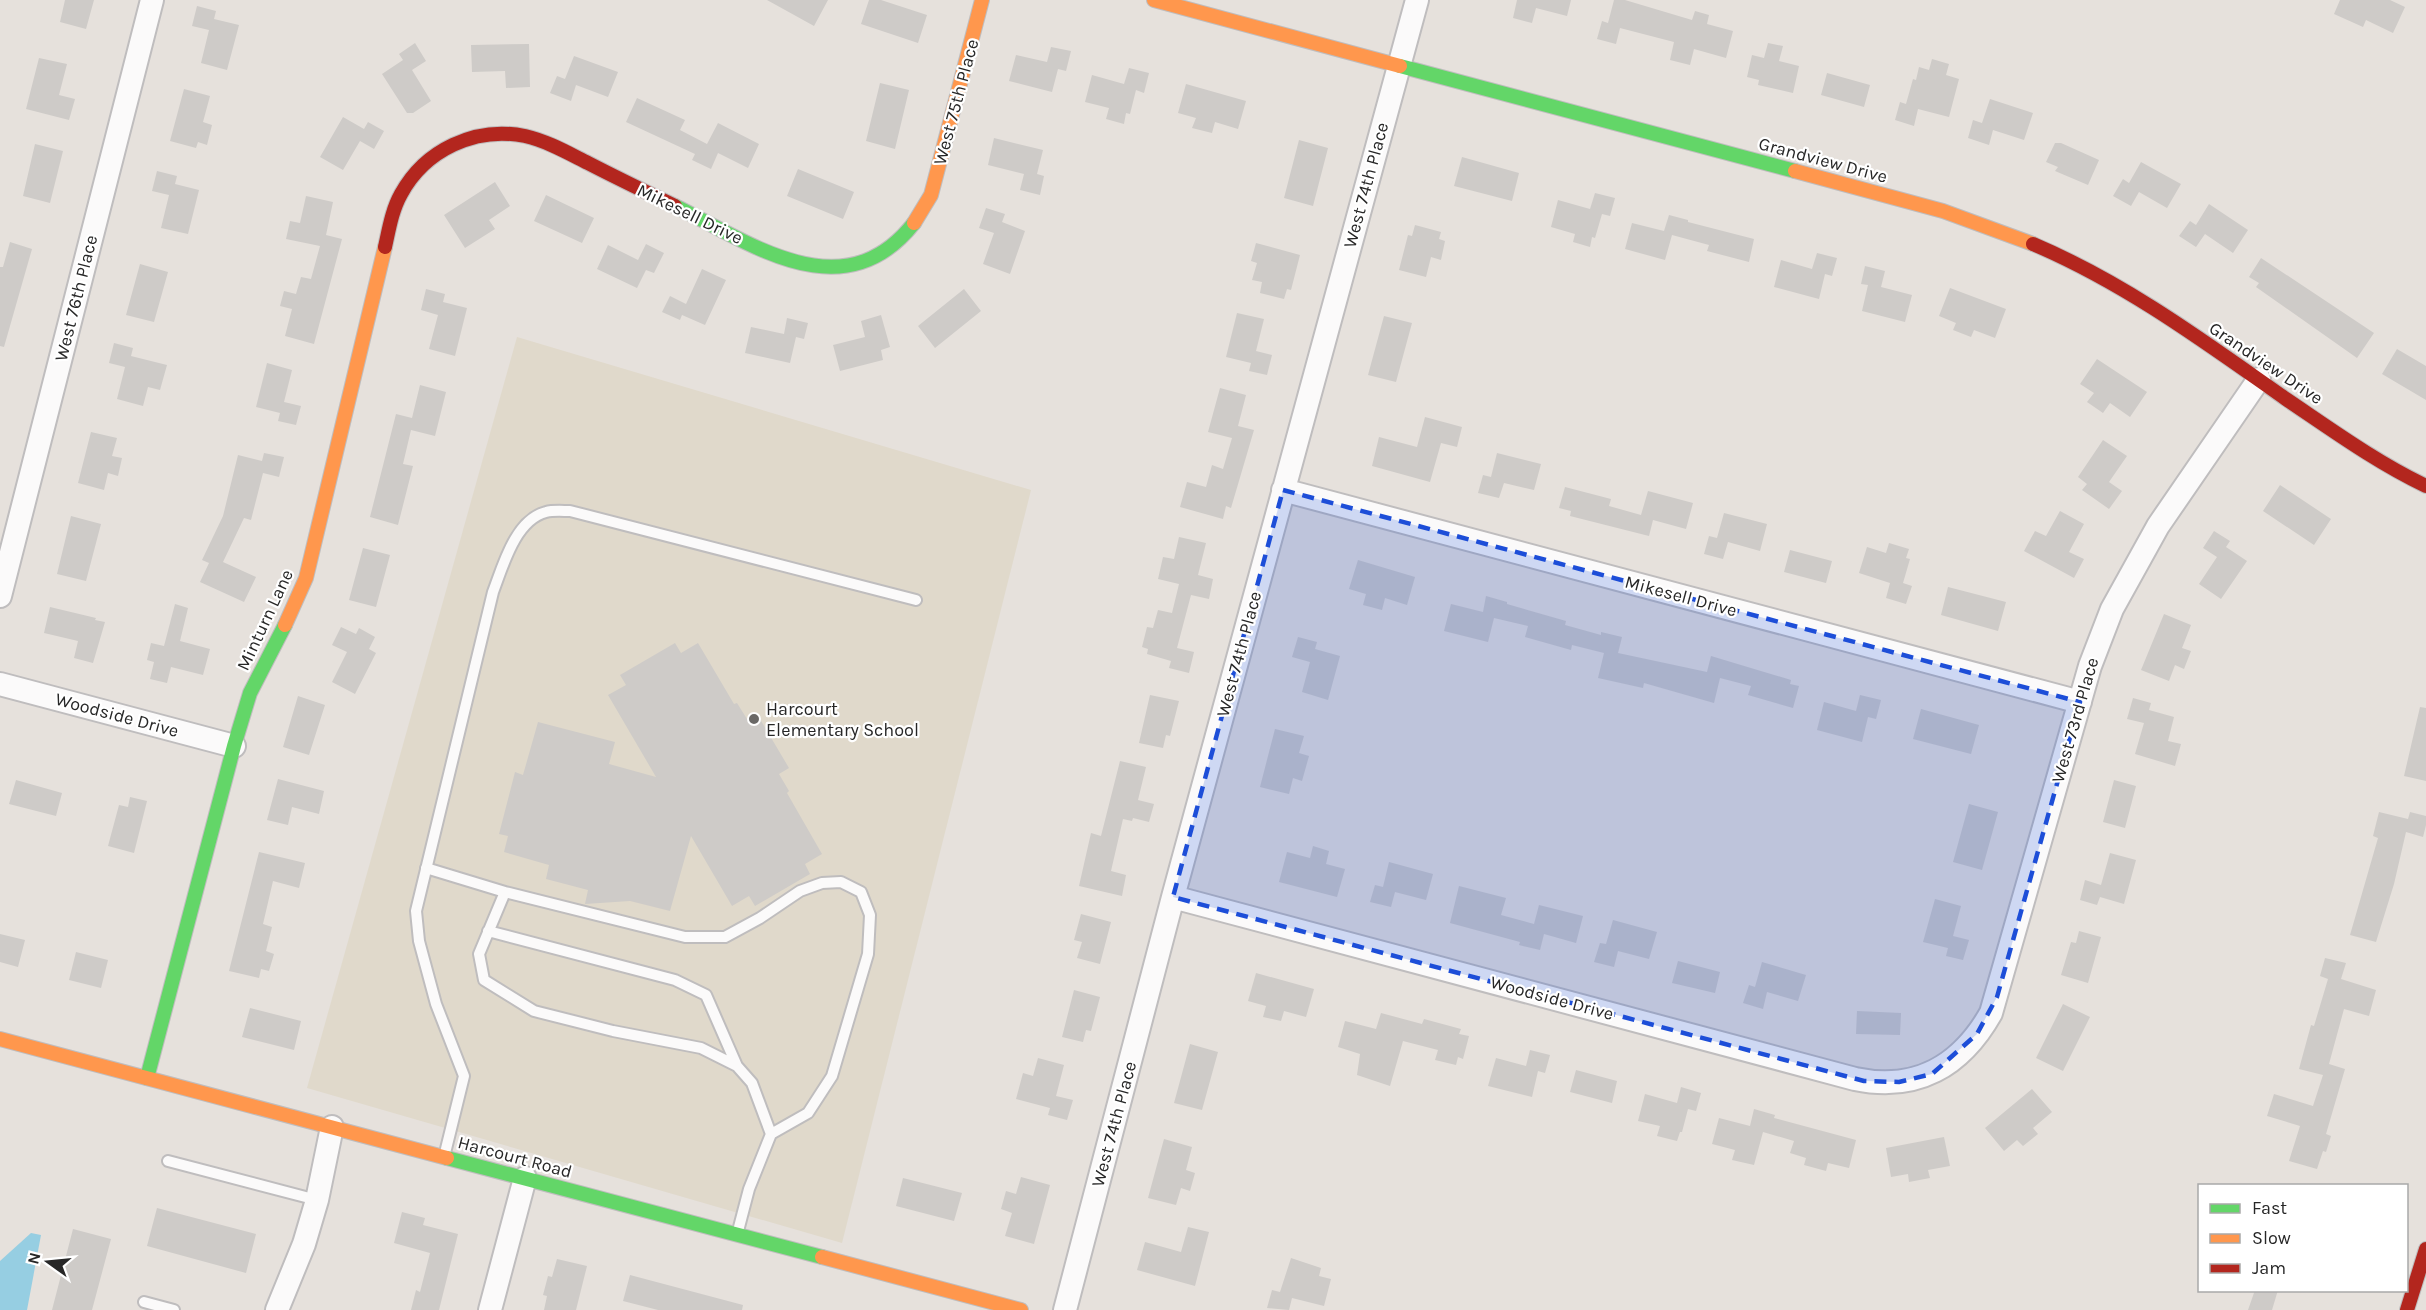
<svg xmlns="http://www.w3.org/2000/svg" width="2426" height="1310" viewBox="0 0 2426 1310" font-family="Karla,sans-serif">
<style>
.education{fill:#e0d9cb}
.water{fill:#96cee2}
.building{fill:#cecbc8}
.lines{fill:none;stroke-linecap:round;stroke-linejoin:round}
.lane-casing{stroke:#bfbdbe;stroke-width:14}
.street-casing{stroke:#bfbdbe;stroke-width:26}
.fast-casing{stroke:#bfbdbe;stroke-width:16}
.slow-casing{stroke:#bfbdbe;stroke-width:16}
.jam-casing{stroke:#bfbdbe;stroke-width:16}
.lane{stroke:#fbfafa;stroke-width:10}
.street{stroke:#fbfafa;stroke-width:22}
.fast{stroke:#63d668;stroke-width:14}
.slow{stroke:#ff974d;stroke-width:14}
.jam{stroke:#b3261e;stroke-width:14}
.marked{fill:#1d4ed8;fill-opacity:0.2;stroke:#1d4ed8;stroke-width:4.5;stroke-dasharray:12 8;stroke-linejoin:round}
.poi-dot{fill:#6a6866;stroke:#fff;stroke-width:2}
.labels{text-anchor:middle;stroke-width:4.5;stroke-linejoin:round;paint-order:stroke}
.street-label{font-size:18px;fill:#272727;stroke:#fff}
.poi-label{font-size:18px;fill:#272727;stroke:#fff;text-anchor:start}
</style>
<rect width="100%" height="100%" fill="#e6e1dc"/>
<path class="education" d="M517,337L1031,490L842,1243L307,1088Z"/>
<path class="water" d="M31,1233L41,1235L27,1310H0V1261Z"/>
<path class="building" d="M65,0H94L86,29L60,22Z
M767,0H828L814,26Z
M869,0H881L927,15L918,43L861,24Z
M1517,0H1571L1567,16L1536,8L1532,23L1513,18Z
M1614,0H1625L1692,20L1695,11L1709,15L1707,24L1733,31L1726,58L1694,49L1690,65L1670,60L1674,42L1620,28L1616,44L1597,39L1602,21L1608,23Z
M2340,0H2390L2405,7L2393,33L2366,20L2363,27L2334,14Z
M197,6L216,11L214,19L239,25L227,70L201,63L209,30L192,26Z
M415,43L426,61L412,70L431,101L413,113H407L382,74L403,60L399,54Z
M1768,43L1783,46L1779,61L1799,66L1793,93L1758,85L1759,80L1747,77L1752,55L1764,58Z
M529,44L530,87L506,88L505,71L472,72L471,45Z
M1051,47L1071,51L1066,71L1058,69L1052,92L1009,81L1016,55L1047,62Z
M574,56L618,72L608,97L576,85L571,101L550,93L557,76L565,79Z
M39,58L67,64L59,95L75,99L69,120L26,109Z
M1932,59L1949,64L1946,75L1959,79L1949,117L1918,109L1914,126L1895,120L1900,102L1906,104L1913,79L1916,80L1919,67L1929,70Z
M1129,68L1149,73L1144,93L1136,90L1130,114L1126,113L1124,124L1106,119L1109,108L1085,102L1092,75L1124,84Z
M1827,73L1870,85L1864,107L1821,95Z
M880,83L909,90L895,149L866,141Z
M1186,84L1246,101L1238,129L1215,122L1212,133L1192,128L1196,118L1178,113Z
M184,89L210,96L203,122L212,125L207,145L198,142L196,148L170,141Z
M637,98L685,120L680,130L707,144L718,123L759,144L748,168L718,153L711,169L692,160L695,154L626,122Z
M1990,99L2033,113L2024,140L1993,130L1989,145L1968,138L1973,120L1982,123Z
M343,117L364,129L368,122L384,131L374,149L360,141L343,170L320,157Z
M994,138L1043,150L1037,174L1044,176L1040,195L1020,190L1024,174L988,165Z
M1299,140L1328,148L1313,206L1284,198Z
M2055,143H2061L2099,160L2088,185L2055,171L2058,167L2046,162Z
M35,144L63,151L50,203L23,196Z
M1462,157L1519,173L1512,201L1454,186Z
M2141,162L2181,184L2167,208L2139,192L2131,206L2113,196L2123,179L2129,183Z
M798,169L854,192L843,219L787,196Z
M157,171L177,176L175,184L199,190L188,234L161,228L169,195L152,191Z
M495,182L510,206L489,220L495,229L465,248L444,215Z
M1595,193L1615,198L1610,216L1602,214L1595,238L1592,237L1590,247L1573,242L1575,234L1551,227L1558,200L1590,209Z
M546,195L594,218L582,243L534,221Z
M306,196L333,202L326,235L342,239L314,344L285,336L292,309L280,306L284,291L296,294L301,277L311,279L320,246L286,239L290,221L300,223Z
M2209,204L2248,230L2233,253L2205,234L2196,247L2179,236L2190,221L2196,225Z
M986,208L1005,214L1002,222L1025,231L1010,274L983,264L994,233L979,228Z
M1669,215L1688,220V222L1754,239L1749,262L1707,251L1709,245L1672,235L1665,260L1625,249L1632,223L1664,231Z
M1415,225L1441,232L1439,239L1445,241L1441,260L1431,257L1426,277L1399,270L1408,235L1412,236Z
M10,242L32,249L4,347L0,346V267H3Z
M1256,243L1300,255L1291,290L1287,289L1284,299L1260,293L1262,282L1252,280L1257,263L1251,261Z
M646,244L664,253L654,273L646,270L637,288L597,269L608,245L638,260Z
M1817,253L1837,258L1832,276L1825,274L1819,299L1774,287L1781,260L1812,269Z
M2261,258L2374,333L2357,358L2256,287L2259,283L2249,277Z
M140,264L168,272L154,322L126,315Z
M1865,266L1885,271L1881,287L1912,295L1905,322L1862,311L1868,285L1861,284Z
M702,269L726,280L705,325L682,315L680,320L662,312L670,296L686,304Z
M1950,288L2006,309L1995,338L1974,330L1971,337L1953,330L1956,323L1939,316Z
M426,289L445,294L443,302L467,308L455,356L429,349L438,315L421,310Z
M964,289L981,311L935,348L918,326Z
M1237,313L1264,319L1256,351L1272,355L1267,375L1249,371L1251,363L1226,357Z
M881,315L890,347L881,350L883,360L840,371L833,345L865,337L861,321Z
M1384,316L1412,323L1396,382L1368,375Z
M787,318L808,323L804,339L796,337L790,363L745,353L751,327L784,334Z
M114,343L133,348L131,356L167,365L160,390L148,387L143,406L117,399L125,367L109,363Z
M2397,349L2426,366V400L2382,374Z
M2097,359L2147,392L2130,417L2110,403L2103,413L2087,402L2094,393L2080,384Z
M267,363L292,370L284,402L301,406L296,425L278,421L280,413L256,407Z
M420,385L446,392L435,436L411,430L403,464L413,466L398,525L370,517L396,414L412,418Z
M1220,388L1246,395L1238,426L1254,430L1231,508L1226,506L1223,519L1180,507L1187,482L1206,487L1212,465L1223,469L1232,438L1208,432Z
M1425,417L1462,427L1457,447L1441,443L1430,482L1372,466L1379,437L1417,447Z
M91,432L117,438L112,456L122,458L118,476L108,473L104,490L78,483Z
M2103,440L2127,456L2109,482L2122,491L2109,509L2082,490L2087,484L2078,477Z
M264,453L284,457L279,477L263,473L251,520L244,518L223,562L256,577L244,602L200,582L209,563L202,560L223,516L238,455L262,461Z
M1497,453L1541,464L1534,490L1504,483L1499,498L1478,493L1483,475L1491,477Z
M2280,485L2331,519L2314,545L2263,511Z
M1565,487L1611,499L1609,506L1641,515L1648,491L1693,503L1686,529L1653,520L1649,536L1570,516L1571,511L1559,508Z
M2060,511L2084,524L2069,552L2084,559L2074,578L2024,551L2035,531L2046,536Z
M1724,513L1767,524L1760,551L1728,542L1723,559L1704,554L1709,536L1717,538Z
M71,516L101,524L86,581L57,574Z
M2214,531L2230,541L2226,547L2247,561L2221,599L2199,584L2217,557L2203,548Z
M1179,537L1206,543L1198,575L1213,579L1209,599L1191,595L1177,648L1194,652L1189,673L1169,668L1171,661L1147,654L1148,649L1142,647L1147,627L1153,628L1158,610L1172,613L1179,584L1158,579L1163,557L1174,559Z
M1889,543L1909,549L1906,558L1910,559L1903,583L1912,586L1906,604L1886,598L1890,583L1859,573L1867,547L1886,553Z
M363,548L390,555L376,607L349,600Z
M1790,550L1832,561L1826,583L1784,572Z
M1358,560L1415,577L1407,605L1385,598L1382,610L1363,605L1366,594L1349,589Z
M1948,587L2006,602L1998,631L1941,615Z
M1486,596L1507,602V604L1566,621L1565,625L1601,635V632L1622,637L1618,653L1707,672L1711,656L1791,680L1790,684L1799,686L1793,708L1748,695L1751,686L1720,678L1714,703L1644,683L1643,688L1598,678L1604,653L1572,645L1571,650L1525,637L1528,626L1494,618L1488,642L1444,631L1451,604L1483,612Z
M175,604L188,608L180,641L210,649L203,675L171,667L167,683L150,679L154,662L147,660L151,643L164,646Z
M50,607L96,618L95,620L105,622L93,663L74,658L78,641L44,633Z
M2164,614L2191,625L2182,648L2191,651L2184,669L2175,665L2169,681L2141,670Z
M341,627L356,634L359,628L375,637L369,649L376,653L355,694L332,682L347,652L332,645Z
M1298,637L1317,642L1315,649L1340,656L1328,700L1302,692L1310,662L1292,657Z
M675,643L681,653L698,643L734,704L737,703L747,719L757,714L789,768L779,774L789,791L787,793L822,854L805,864L810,874L755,906L749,896L732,906L691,836L670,911L630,901L585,904L588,890L546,879L549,865L504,852L508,836L499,834L515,772L523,775L538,722L615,742L609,764L656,777L608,695L626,685L620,675Z
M1150,695L1179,701L1170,736L1166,735L1163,748L1139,743Z
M1860,695L1881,700L1876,719L1868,717L1862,742L1817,730L1824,702L1856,711Z
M298,696L325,705L309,755L283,747Z
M2133,698L2151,703L2149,710L2174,717L2168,741L2181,744L2175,766L2135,754L2144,723L2127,719Z
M2420,707L2426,708V781L2404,776Z
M1921,709L1979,725L1971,754L1913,739Z
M1275,729L1304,736L1299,753L1309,756L1302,781L1293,778L1289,794L1260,787Z
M1120,761L1146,767L1138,800L1154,804L1149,822L1133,818L1132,821L1123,819L1111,871L1126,875L1122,896L1079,886L1091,833L1101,836Z
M278,779L324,791L319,814L292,807L288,825L267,820Z
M16,780L62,793L56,816L9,804Z
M2114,780L2136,786L2125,828L2103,822Z
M130,797L147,801L134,853L108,846L119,805L128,807Z
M1969,804L1998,812L1982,870L1953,862Z
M2379,812L2408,819L2410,812L2426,816V825L2423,837L2406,832L2394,884L2376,942L2350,935L2378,838L2373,836Z
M1313,846L1329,851L1326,864L1345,869L1337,897L1279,882L1287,852L1310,858Z
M259,852L305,863L299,888L273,881L263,924L272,927L266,951L274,954L269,971L261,969L259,978L229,971Z
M2110,853L2136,860L2124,904L2100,897L2097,905L2080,900L2085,880L2101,885Z
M1389,862L1433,874L1426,900L1395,892L1391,907L1370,902L1375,885L1383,887Z
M1459,886L1506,898L1501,915L1534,924L1539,905L1583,916L1576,943L1544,934L1540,950L1519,945L1520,942L1450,923Z
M1935,899L1961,906L1953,936L1969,940L1963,960L1946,956L1948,948L1923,942Z
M1081,914L1111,922L1100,964L1077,958L1082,942L1074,940Z
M1613,920L1657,932L1649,959L1618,951L1614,967L1594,962L1600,943L1606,944Z
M2079,931L2101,937L2088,983L2061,975L2071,942L2076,943Z
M0,934L25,940L18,967L0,962Z
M76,952L108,960L101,988L69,980Z
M2325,958L2346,963L2341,979L2376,990L2369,1016L2344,1009L2329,1064L2345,1069L2326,1134L2331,1136L2326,1152L2323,1151L2317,1169L2289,1161L2300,1126L2267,1116L2274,1094L2313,1106L2323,1075L2299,1069L2311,1025L2314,1026L2328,979L2320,976Z
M1678,961L1720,972L1715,993L1672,983Z
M1762,962L1806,975L1798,1001L1767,992L1763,1009L1743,1003L1749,985L1755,987Z
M1256,973L1314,989L1306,1017L1284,1011L1281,1021L1263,1017L1266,1006L1248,1001Z
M1074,990L1100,997L1091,1031L1086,1030L1083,1042L1062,1037Z
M2063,1004L2090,1017L2063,1071L2036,1058Z
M250,1008L301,1021L294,1050L242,1037Z
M1857,1011L1901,1013L1900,1035L1856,1034Z
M1381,1013L1422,1024L1424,1019L1461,1029L1459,1034L1469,1036L1463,1059L1458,1057L1456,1065L1435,1060L1438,1050L1403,1041L1390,1086L1357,1075L1360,1054L1338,1047L1345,1021L1376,1029Z
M1190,1044L1218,1052L1202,1110L1174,1103Z
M1530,1050L1550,1055L1545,1073L1538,1071L1532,1097L1488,1086L1496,1058L1526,1066Z
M1038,1058L1064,1065L1056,1096L1073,1100L1067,1120L1048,1115L1050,1108L1016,1099L1023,1073L1033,1076Z
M1576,1070L1617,1081L1612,1103L1570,1092Z
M1681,1087L1701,1093L1696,1111L1688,1109L1682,1132H1680L1677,1141L1657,1136L1660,1126L1638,1121L1645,1094L1677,1103Z
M2032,1089L2052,1112L2033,1128L2038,1134L2023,1146L2017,1140L2004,1151L1985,1128Z
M1754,1109L1775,1115L1774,1118L1856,1140L1849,1168L1828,1163L1826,1171L1804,1165L1806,1158L1790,1153L1794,1141L1763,1132L1754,1165L1732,1160L1735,1150L1712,1144L1719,1118L1750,1126Z
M1944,1137L1950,1166L1928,1170L1930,1178L1909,1182L1908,1174L1891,1177L1886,1148Z
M1164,1139L1192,1147L1186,1170L1195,1173L1190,1191L1181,1188L1176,1205L1148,1198Z
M1021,1177L1050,1185L1034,1244L1005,1236L1012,1213L1001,1209L1006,1191L1016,1194Z
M903,1178L962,1193L954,1221L896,1206Z
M157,1208L256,1234L246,1273L147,1246Z
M402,1212L425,1218L423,1225L458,1234L439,1310H411L416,1290L420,1292L430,1253L394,1243Z
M1188,1227L1209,1232L1195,1286L1137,1270L1145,1242L1181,1252Z
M73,1229L111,1239L92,1310H52Z
M1291,1258L1321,1268L1319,1276L1331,1279L1324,1306L1292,1298L1289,1310L1267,1308L1272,1290L1280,1292Z
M557,1259L587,1266L576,1310H544L547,1296L543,1295L548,1276L552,1277Z
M630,1275L743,1305L742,1310H658L623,1301Z
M2255,1290H2278L2272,1310H2248Z"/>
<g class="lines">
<g class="lane-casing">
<path id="lane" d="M426,868L505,892L479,954L484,980L534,1011L613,1031L701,1048L737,1066L752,1083L771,1134L749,1189L738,1231
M505,892L685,937H725L760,918L800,891L822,883L841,882L861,892L870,915L868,954L832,1076L808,1113L771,1134
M488,931L675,980L706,995L737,1066
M445,1153L464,1076L436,1004L419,941L416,911L493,592C503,566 515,520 546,512C553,510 563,511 570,511L916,600
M168,1161L317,1200
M144,1302L174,1310"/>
</g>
<g class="street-casing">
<path id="street" d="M1283,490L2080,702
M0,596L152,0
M0,684L234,746
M1173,897L1855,1079C1917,1092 1961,1066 1991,1013L2090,666L2112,609L2158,526L2259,379
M277,1310L304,1244L317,1200L332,1127
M490,1310L525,1178
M1065,1310L1173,897L1417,0"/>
</g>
<g class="fast-casing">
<path id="fast" d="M1400,66L1795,171
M675,206C752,244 844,312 914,223
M147,1078L234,746L250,693L285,625
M447,1158L822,1257"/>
</g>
<g class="slow-casing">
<path id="slow" d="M1154,0L1400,66
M1795,171L1943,211L2033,244
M914,223L931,195L982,0
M285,625L306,578L385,247
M0,1039L447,1158
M822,1257L1021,1310"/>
</g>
<g class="jam-casing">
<path id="jam" d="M2033,244C2125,283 2205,342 2286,399C2332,430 2376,462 2426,486
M385,247C389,229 392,210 401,194C425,150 475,126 525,136C547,141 568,153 588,163C617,178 646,192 675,206
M2407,1310L2426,1249"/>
</g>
<use href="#lane" class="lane"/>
<use href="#street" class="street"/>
<use href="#fast" class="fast"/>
<use href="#slow" class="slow"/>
<use href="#jam" class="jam"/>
</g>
<path class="marked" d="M1283,490L2080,702L1997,997L1977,1034L1932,1074L1899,1082L1864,1081L1173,897Z"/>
<circle class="poi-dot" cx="754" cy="719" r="6"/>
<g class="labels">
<g class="street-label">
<text transform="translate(956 102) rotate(-75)" y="6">West 75th Place</text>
<text transform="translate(1823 160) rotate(15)" y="6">Grandview Drive</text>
<text transform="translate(1366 185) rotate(-75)" y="6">West 74th Place</text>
<text transform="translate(690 214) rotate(26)" y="6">Mikesell Drive</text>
<text transform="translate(76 298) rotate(-76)" y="6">West 76th Place</text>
<text transform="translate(2266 363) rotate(34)" y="6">Grandview Drive</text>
<text transform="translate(1681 596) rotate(15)" y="6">Mikesell Drive</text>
<text transform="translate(265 620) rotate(-65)" y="6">Minturn Lane</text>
<text transform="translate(1239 654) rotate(-75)" y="6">West 74th Place</text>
<text transform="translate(117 715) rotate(15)" y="6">Woodside Drive</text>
<text transform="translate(2075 720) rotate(-74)" y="6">West 73rd Place</text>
<text transform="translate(1552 998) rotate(15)" y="6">Woodside Drive</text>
<text transform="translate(1114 1124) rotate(-75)" y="6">West 74th Place</text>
<text transform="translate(515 1157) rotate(15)" y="6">Harcourt Road</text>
</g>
<g class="poi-label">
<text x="766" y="715">Harcourt<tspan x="766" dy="21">Elementary School</tspan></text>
</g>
</g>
<rect x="2198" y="1184" width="210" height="108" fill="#ffffff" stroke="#a9a9a9" stroke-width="1.5"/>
<rect x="2210" y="1204" width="30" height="9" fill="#63d668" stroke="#a9a9a9" stroke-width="1.5"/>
<text x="2252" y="1214" font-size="18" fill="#272727">Fast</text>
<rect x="2210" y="1234" width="30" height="9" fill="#ff974d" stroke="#a9a9a9" stroke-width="1.5"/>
<text x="2252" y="1244" font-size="18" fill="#272727">Slow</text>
<rect x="2210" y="1264" width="30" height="9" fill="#b3261e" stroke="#a9a9a9" stroke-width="1.5"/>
<text x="2252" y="1274" font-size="18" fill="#272727">Jam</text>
<g transform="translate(48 1262) rotate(285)" stroke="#ffffff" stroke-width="4.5" paint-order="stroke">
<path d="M0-4.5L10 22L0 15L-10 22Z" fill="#272727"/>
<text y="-9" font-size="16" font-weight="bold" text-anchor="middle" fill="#272727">N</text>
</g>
</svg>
